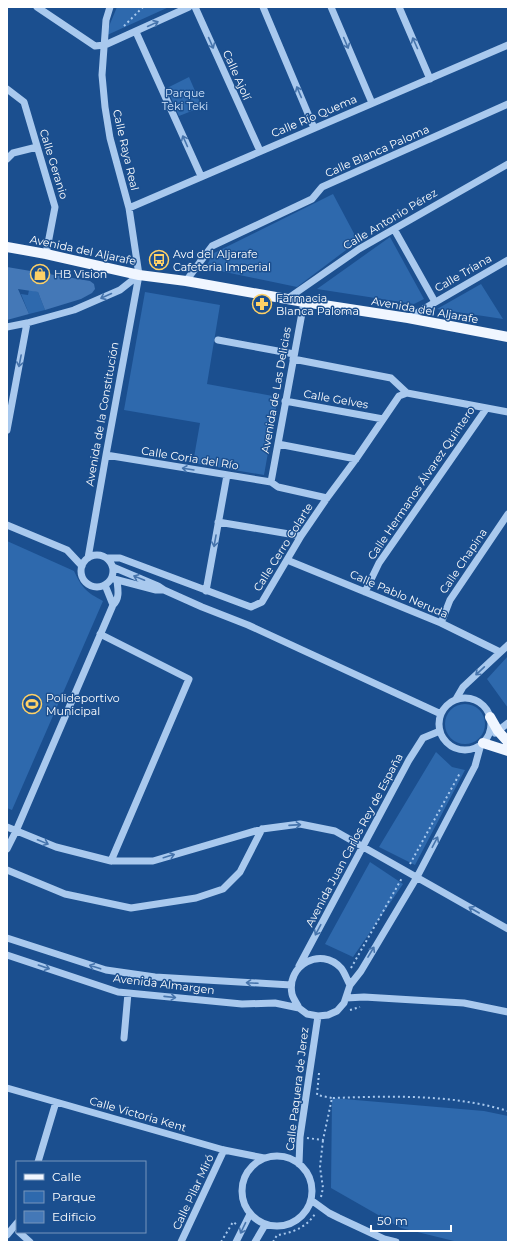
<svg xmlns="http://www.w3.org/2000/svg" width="515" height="1249" viewBox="0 0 515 1249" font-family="Montserrat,sans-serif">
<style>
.green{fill:#2e69ad}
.building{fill:#4478b7}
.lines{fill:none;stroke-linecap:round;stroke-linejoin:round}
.path{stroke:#a9c9ee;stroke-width:2;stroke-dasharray:2 3;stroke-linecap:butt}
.minor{stroke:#a9c9ee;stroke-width:7}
.major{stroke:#f0f6ff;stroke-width:10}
.oneway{stroke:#4674ac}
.labels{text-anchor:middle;stroke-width:3;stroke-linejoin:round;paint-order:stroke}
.street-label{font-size:11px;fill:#fff;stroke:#1b4f8f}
.park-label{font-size:11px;fill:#cfe3fa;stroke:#1b4f8f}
.poi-label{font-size:11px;fill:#fff;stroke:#1b4f8f;text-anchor:start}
</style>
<rect width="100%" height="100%" fill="#1b4f8f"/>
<path class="green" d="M117,7H169L105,36Z
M189,77L202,107L179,116L167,88Z
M333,194L358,241L297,287L206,268L212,254Z
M390,237L424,299L414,304L317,289Z
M481,284L503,319L437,309Z
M29,290L38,292L45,310L29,314L21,294L28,295Z
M145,292L220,305L207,384L278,397L264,475L193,463L200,423L124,410Z
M7,541L74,571C82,588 86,592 103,601L12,810L7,808Z
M508,656V708L487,679Z
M445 724a20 20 0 1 1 40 0a20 20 0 1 1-40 0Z
M436,752L452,767L465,770L415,865L379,847Z
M370,862L403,884L353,957L325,944Z
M332,1098L484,1111L508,1116V1242H458L401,1228L331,1188Z"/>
<path class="building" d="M7,267L90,281L94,284L95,289L92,293L81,299L45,310L38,292L18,289L29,314L7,320Z"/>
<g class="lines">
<path class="path" d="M124,26L143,7
M410,864L460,773
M351,968L402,878
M350,1010L360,1007
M319,1073L317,1095L332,1098
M307,1138L323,1140L332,1098C391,1096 452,1094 508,1111
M321,1197L323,1188L320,1167L323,1140
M221,1242L233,1222L236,1224
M273,1242L277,1235C292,1233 308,1227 316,1212"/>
<path class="minor" d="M37,7L95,46L105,45L189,7
M195,7L260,151
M263,7L314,128
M331,7L372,103
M399,7L430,79
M136,32L201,176
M7,89L24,102L55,207L46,254
M7,159L13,153L37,147
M129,208L508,45
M394,229L435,302
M186,281L212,246L312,199L322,187L508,104
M287,299L359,249L508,164
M408,318L508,260
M7,327L27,323L74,310L120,290L139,275
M218,340L294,354
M293,359L391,378L407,393
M407,393L508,412
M285,401L383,419
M7,430L27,323
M278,444L356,459
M106,455L271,482L278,487L327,498
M271,482L304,302
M218,522L301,536
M7,525L67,550L82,566
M81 571a16 16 0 1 1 32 0a16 16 0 1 1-32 0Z
M88,558L106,455L139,275L129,208L110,138L105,107L102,75L106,20L110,7
M107,558H120L251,607L262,602L301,536L327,498L356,459L399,396L407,393
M287,560L441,623L500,652
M113,567L158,586L164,590L202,607L248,625L441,714
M114,579L156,590H164
M105,585L113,605
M206,591L227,475
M365,592L379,563L486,409
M441,623L450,600L508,514
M100,634L189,679L111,861
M439 724a26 26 0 1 1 52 0a26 26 0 1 1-52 0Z
M456,699L463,687L508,645
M495,733L508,723
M7,827L56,847L111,861H153L262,829L300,824L335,831L508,929
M7,849L16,831L113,605C120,599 118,589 117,581
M7,870L65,894L131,908L196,898L223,889L240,872L262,829
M7,938L106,970L155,977L291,985
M7,955L118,992L242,1004L275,1003L299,1008L307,1014L318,1016L328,1015L337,1011L344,1003L350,985C347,980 345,973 341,968C321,946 286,965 292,994C293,999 297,1003 299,1008
M299,966L409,760L423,738L440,731
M350,985L361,971L417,877L475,766L481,744
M346,998L364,997L464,1003L508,1012
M124,1038L128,993
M7,1088L224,1150L264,1158
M242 1191a35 35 0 1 1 70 0a35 35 0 1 1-70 0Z
M38,1162L56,1102
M299,1164L300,1137L318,1016
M311,1200L329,1213L339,1218L384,1239L396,1242
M19,1232L30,1242
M7,1235L17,1223
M181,1242L224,1150
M236,1242L250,1214
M255,1242L265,1225"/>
<path class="major" d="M7,247L46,254L139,275L186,281L304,302L408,318L508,337
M490,717L498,731L508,742
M483,743L508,751"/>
</g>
<defs><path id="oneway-shaft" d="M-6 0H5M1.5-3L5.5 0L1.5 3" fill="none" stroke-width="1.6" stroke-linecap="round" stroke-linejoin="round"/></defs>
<g class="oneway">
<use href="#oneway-shaft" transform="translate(153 24) rotate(-25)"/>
<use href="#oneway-shaft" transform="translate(211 43) rotate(66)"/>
<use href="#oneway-shaft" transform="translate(346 43) rotate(67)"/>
<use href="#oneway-shaft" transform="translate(415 43) rotate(-114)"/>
<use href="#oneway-shaft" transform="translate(299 92) rotate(-113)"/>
<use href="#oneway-shaft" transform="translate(185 141) rotate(-114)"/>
<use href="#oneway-shaft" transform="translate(106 296) rotate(156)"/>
<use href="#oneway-shaft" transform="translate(20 361) rotate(101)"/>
<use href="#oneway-shaft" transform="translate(188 469) rotate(-171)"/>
<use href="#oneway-shaft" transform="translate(215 541) rotate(100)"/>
<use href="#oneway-shaft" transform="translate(139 578) rotate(-158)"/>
<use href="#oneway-shaft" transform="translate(480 671) rotate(137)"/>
<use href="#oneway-shaft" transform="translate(295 825) rotate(-4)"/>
<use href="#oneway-shaft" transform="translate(43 842) rotate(22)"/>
<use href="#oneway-shaft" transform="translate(435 842) rotate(-62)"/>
<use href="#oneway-shaft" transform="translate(169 856) rotate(-17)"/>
<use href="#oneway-shaft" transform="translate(474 910) rotate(-150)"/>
<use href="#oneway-shaft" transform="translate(318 930) rotate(118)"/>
<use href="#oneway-shaft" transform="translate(371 952) rotate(-59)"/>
<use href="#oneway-shaft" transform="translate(44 967) rotate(19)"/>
<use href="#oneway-shaft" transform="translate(95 967) rotate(-162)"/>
<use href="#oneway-shaft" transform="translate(252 983) rotate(-177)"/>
<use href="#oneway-shaft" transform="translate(170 997) rotate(6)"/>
<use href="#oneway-shaft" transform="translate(243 1228) rotate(116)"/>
</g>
<defs>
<g id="bus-ring" transform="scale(1)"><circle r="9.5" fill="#1b4f8f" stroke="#ffd166" stroke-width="1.5"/><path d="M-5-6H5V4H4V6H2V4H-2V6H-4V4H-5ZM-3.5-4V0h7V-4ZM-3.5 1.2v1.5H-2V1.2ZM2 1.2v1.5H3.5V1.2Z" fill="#ffd166"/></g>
<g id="shop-ring" transform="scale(1)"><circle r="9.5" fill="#1b4f8f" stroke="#ffd166" stroke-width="1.5"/><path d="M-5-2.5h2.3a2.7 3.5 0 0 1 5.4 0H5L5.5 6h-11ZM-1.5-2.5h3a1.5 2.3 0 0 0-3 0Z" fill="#ffd166"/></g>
<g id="pharmacy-ring" transform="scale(1)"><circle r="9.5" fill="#1b4f8f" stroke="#ffd166" stroke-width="1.5"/><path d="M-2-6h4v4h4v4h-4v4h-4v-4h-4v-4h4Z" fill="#ffd166"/></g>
<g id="stadium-ring" transform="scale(1)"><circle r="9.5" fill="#1b4f8f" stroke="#ffd166" stroke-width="1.5"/><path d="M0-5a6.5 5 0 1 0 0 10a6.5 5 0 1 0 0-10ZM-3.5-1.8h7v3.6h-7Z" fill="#ffd166"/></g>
</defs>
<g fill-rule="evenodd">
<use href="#bus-ring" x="159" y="260"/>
<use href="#shop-ring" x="40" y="274"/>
<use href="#pharmacy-ring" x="262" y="304"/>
<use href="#stadium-ring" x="32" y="704"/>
</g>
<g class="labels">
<g class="street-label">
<text transform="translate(237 75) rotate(66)" y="4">Calle Ajolí</text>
<text transform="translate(314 116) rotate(-23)" y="4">Calle Río Quema</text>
<text transform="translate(126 150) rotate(77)" y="4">Calle Raya Real</text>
<text transform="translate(377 151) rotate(-24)" y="4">Calle Blanca Paloma</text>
<text transform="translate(54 164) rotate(73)" y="4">Calle Geranio</text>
<text transform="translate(390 219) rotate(-31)" y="4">Calle Antonio Pérez</text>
<text transform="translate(83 250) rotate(12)" y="4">Avenida del Aljarafe</text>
<text transform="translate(463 273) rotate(-30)" y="4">Calle Triana</text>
<text transform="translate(425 310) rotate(10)" y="4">Avenida del Aljarafe</text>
<text transform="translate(276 390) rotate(-80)" y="4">Avenida de Las Delicias</text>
<text transform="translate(336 399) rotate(10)" y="4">Calle Gelves</text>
<text transform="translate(102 414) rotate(-80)" y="4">Avenida de la Constitución</text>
<text transform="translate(190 458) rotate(9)" y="4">Calle Coria del Río</text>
<text transform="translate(421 483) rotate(-56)" y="4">Calle Hermanos Álvarez Quintero</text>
<text transform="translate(283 547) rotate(-58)" y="4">Calle Cerro Colarte</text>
<text transform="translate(463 561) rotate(-56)" y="4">Calle Chapina</text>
<text transform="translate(399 594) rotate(23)" y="4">Calle Pablo Neruda</text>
<text transform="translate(354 840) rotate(-62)" y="4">Avenida Juan Carlos Rey de España</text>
<text transform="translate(164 984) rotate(7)" y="4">Avenida Almargen</text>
<text transform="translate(297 1089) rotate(-83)" y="4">Calle Paquera de Jerez</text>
<text transform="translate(138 1114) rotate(16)" y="4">Calle Victoria Kent</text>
<text transform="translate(193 1192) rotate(-65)" y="4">Calle Pilar Miró</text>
</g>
<g class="park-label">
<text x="185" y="97">Parque<tspan x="185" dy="13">Teki Teki</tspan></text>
</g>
<g class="poi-label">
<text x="173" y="258">Avd del Aljarafe<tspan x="173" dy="13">Cafeteria Imperial</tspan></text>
<text x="54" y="278">HB Vision</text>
<text x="276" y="302">Farmacia<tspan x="276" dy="13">Blanca Paloma</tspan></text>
<text x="46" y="702">Polideportivo<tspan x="46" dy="13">Municipal</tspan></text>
</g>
</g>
<rect width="515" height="1249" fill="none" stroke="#ffffff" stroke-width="16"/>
<rect x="16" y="1161" width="130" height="72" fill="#1b4f8f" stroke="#7695bc"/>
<rect x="24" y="1174" width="20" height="6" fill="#f0f6ff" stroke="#7695bc"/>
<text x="52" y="1181" font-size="12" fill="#ffffff">Calle</text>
<rect x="24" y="1191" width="20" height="12" fill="#2e69ad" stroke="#7695bc"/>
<text x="52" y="1201" font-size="12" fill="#ffffff">Parque</text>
<rect x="24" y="1211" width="20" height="12" fill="#4478b7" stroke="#7695bc"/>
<text x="52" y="1221" font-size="12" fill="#ffffff">Edificio</text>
<path d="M371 1225v6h80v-6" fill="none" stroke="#ffffff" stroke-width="2"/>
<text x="377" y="1225" font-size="12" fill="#ffffff" stroke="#1b4f8f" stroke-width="3" paint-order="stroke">50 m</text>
</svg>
